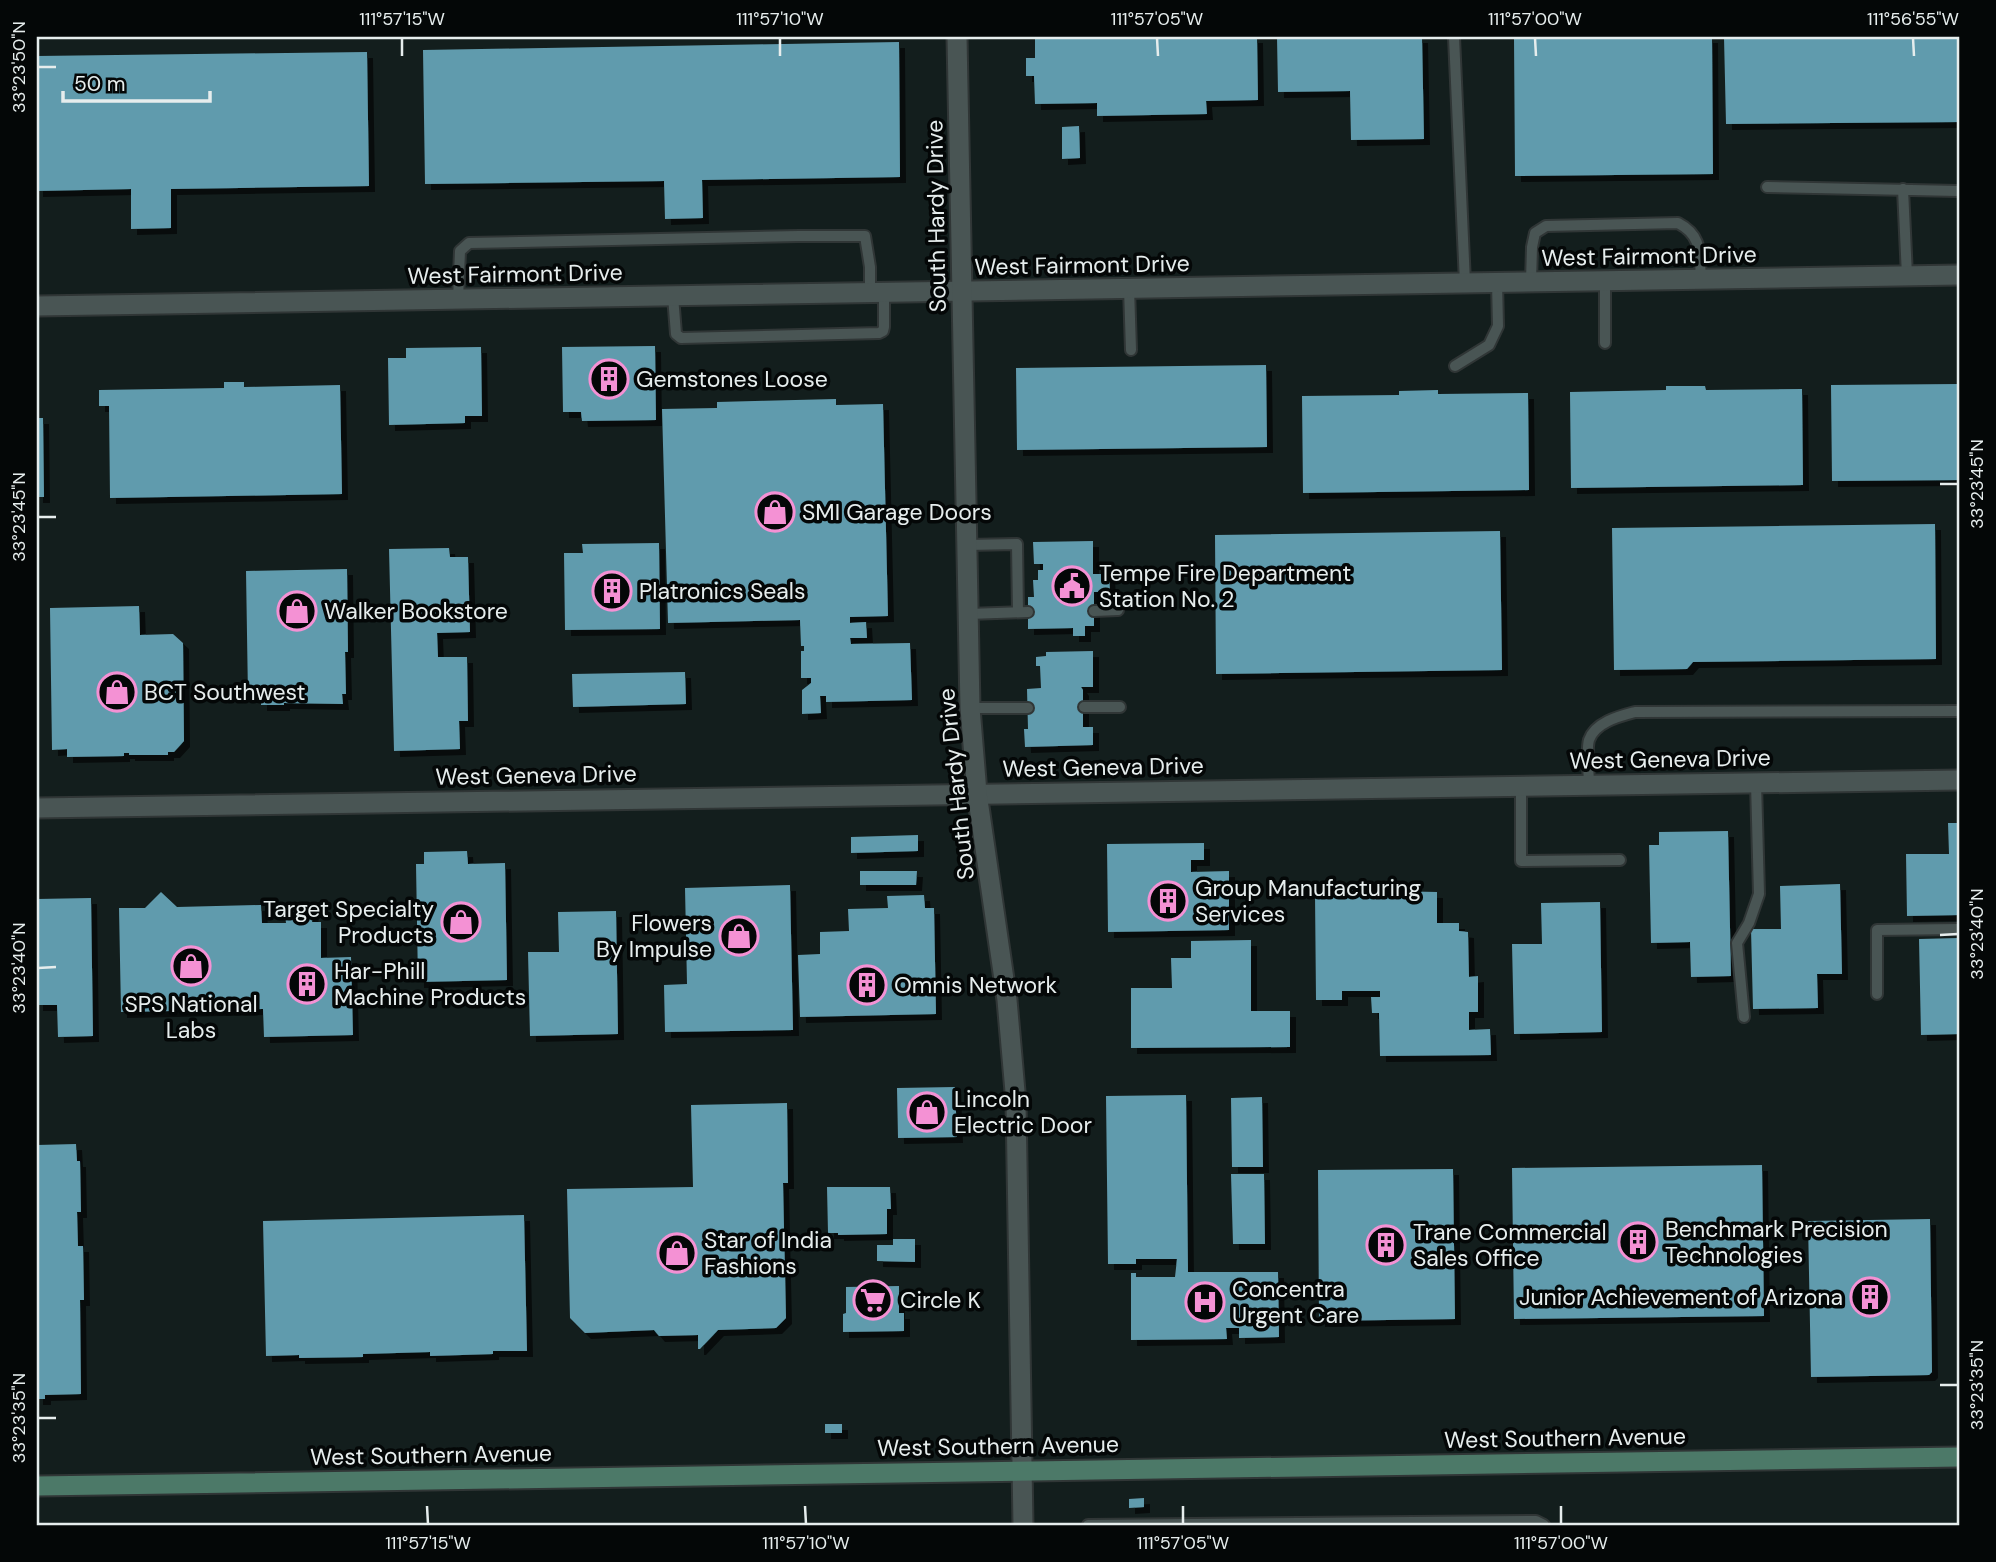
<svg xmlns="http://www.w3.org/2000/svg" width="1996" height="1562" viewBox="0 0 1996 1562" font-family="'DM Sans',sans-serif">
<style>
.building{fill:#619bad;filter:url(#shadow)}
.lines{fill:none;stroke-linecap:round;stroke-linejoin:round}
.service-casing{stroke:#303636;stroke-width:14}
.minor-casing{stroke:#303636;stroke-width:23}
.tertiary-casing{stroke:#303636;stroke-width:23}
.secondary-casing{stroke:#303636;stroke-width:23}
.service{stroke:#495554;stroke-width:10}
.minor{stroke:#495554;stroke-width:19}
.tertiary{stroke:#495554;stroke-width:19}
.secondary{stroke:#4c7968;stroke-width:19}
.ticks{fill:none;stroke:#e6eded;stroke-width:2.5}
.labels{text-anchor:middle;stroke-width:7;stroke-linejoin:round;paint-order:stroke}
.street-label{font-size:23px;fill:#e6eded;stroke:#040707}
.poi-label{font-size:23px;fill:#e6eded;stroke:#040707;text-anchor:start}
.neatline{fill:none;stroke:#e6eded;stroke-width:2.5}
.ticks-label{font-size:18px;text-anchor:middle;fill:#e6eded}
</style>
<defs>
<filter id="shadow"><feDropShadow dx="6" dy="6" stdDeviation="0" flood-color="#0009"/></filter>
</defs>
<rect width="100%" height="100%" fill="#131e1d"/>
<path class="building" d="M1035,37H1257L1258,100L1206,101L1207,114L1097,116V103L1035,104L1034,76H1026V58H1035Z
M1277,37H1422L1424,139L1351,140L1350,91L1278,92Z
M1514,37H1712L1713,174L1515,176Z
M1724,37H1959V122L1726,124Z
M899,42L900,177L702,180L703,218L665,219L664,181L425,184L423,50Z
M367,52L369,186L171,189V228L131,229V189L37,191V56Z
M1079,126L1080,158L1062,159V127Z
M655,346L656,420L582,421L581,412H563L562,347Z
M481,347L482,416H465V423L389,425L388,358H406V348Z
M1266,365L1267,447L1017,450L1016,368Z
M224,382H244V387L340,385L342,494L110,498L109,406H99V390L224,388Z
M1959,384V480L1832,481L1831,385Z
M1666,386H1705L1706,390L1802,389L1803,485L1571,488L1570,392L1666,390Z
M1438,390V394L1528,393L1529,490L1303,493L1302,396L1399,395V391Z
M836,399V405L883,404L888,616L850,617V623L866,622L867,638H850L851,644L910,643L912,700L826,702V696H820L821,713L802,714V690L811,683V678H801V651H804V646H801L800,620L668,623L662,409L717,408V402Z
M37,418H43L44,497H37Z
M1935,524L1936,659L1693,662L1687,669L1614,670L1612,528Z
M1500,531L1502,670L1216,674L1215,535Z
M1093,541V574H1109L1110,592H1094V626H1085V636H1073V628L1028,629V597H1034L1033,580H1038V570H1043V564H1034L1033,542Z
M659,543L660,629L565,630L564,553H583L582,544Z
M449,548L450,557H468L470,632L437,633L438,657H467L468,721H459L460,749L394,751L389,549Z
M347,569L348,652H345L346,694H342L343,704L284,703V705H261V697H248L246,571Z
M139,606L140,635L173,634L183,643L184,741L174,752H168V755H129V753H124V756L67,757V749L52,750L50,608Z
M1093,651V687H1081L1083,690V727H1093V745L1025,747L1024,729H1028L1027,689L1041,688L1040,666H1036V657L1046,656V652Z
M685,672L686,704L573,707L572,674Z
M1948,823H1959V915L1907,916L1906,854H1949Z
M1728,831L1731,976L1691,977L1690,942L1651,943L1649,845H1659V832Z
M918,835V851L851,853V837Z
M1204,843V860H1191V872L1229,871V930L1108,932L1107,844Z
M467,851L468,864L505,863L507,980L418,982L416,864H424V852Z
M860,871H917L916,885H860Z
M1840,884L1842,974H1817L1818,1008L1753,1009L1751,929H1781L1780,886Z
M790,885L793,1030L665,1032L664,985L687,984L685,888Z
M1344,890L1437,892V923H1459V931L1468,932L1469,977L1478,976V1012H1469V1030L1490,1029L1491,1055L1380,1056L1379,1013H1372L1371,997H1380V991H1342V1000H1316L1315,894H1344Z
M161,892L177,907L261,905L262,923H286L284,908H313L312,922H321V958L351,957L353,1035L264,1037L263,1009L121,1012L119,908H145Z
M924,895L925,908H934L936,1014L800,1017L798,955L820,954V932L849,931L848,909L888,908L887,896Z
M91,898L93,1036L58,1037L57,1005H37V899Z
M1600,902L1602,1032L1514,1034L1512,944H1542L1541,903Z
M616,911L618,1034L530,1036L528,952H559L558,912Z
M1959,938V1034L1921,1035L1919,939Z
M1251,940V1011H1290V1047L1131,1048V988H1172L1171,958H1191V941Z
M955,1087L957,1137L898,1138L897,1088Z
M1186,1095L1188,1272H1278L1279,1337L1239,1338V1328H1226L1227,1339L1131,1340V1273H1136V1277H1175L1177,1259H1136V1264H1108L1106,1096Z
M1262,1097L1263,1167H1232L1231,1098Z
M787,1103L788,1183H783L786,1318L776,1328L718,1330L700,1349H698V1335L659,1336L654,1330L585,1333L570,1318L567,1189L693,1187L691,1105Z
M76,1144L77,1161H80L81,1212H77L78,1246H83L84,1300H80L81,1394L45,1395V1399H37V1145Z
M1762,1165L1764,1316L1514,1319L1512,1168Z
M1453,1169L1455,1319L1319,1321L1318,1170Z
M1231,1174H1264L1265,1244H1233Z
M827,1187H890L891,1209H887V1234L838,1235V1233H828Z
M524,1215L527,1351H493V1354L430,1356V1352L363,1354V1357L299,1358V1355L266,1356L263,1221Z
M1930,1219L1932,1372L1929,1375L1811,1377L1808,1221Z
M893,1239H915V1262L877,1261V1245H893Z
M899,1286V1313H904V1331L843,1332V1314L846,1313V1287Z
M825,1424H842V1433H825Z
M1144,1498V1507L1129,1508V1499Z"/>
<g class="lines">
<g class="service-casing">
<path id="service" d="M1454,37L1465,283
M1767,187L1959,191
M1903,189L1907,276
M1605,281V343
M1531,282L1532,247L1535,233L1546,226L1678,223C1703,236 1699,254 1701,279
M1129,288L1131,350
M673,296L676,334L681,338L879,333L883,331L884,327V292
M458,300L460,251L469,243L799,236H865L870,267V292
M1455,366L1489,345L1498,326L1497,282
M966,545L1017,544L1018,612
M1094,611L1118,610
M968,614L1028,612
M1084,707H1120
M970,708H1028
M1589,785C1589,774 1586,750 1589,740C1595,722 1620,716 1635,712L1959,711
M1521,786V861L1620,860
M1877,994V930L1959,929
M1744,1017L1737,943L1749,923L1759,894L1756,783
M1088,1525L1536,1521L1544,1525"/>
</g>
<g class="minor-casing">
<path id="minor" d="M37,306L1959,275
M37,808L1959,780"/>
</g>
<g class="tertiary-casing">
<path id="tertiary" d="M957,37L970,708L977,793L1007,1000L1016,1103L1023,1525"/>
</g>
<g class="secondary-casing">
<path id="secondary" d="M37,1486L1959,1457"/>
</g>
<use href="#service" class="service"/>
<use href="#minor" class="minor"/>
<use href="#tertiary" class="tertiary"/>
<use href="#secondary" class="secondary"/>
</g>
<path class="ticks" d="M402,38V56M780,38V56M1157,38L1158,56M1535,38L1536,56M1913,38L1914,56M38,67H56M1940,484H1958M38,517H56M1940,935L1958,934M38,968L56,967M1940,1385H1958M38,1418H56M427,1506L428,1524M805,1506L806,1524M1183,1506V1524M1561,1506V1524"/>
<defs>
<g id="building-ring" transform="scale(2.0125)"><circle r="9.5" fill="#040707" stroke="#f491d4" stroke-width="1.5"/><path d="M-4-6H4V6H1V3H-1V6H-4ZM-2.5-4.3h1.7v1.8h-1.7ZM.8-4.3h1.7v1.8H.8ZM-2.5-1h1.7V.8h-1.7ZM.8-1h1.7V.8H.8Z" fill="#f491d4"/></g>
<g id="shop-ring" transform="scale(2.0125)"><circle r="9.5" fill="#040707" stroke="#f491d4" stroke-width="1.5"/><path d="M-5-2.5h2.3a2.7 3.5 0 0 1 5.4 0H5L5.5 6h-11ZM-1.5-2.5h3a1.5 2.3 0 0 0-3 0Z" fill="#f491d4"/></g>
<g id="civic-ring" transform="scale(2.0125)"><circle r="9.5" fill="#040707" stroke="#f491d4" stroke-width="1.5"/><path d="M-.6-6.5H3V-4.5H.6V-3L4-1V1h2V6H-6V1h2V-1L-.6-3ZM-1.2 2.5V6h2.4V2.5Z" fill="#f491d4"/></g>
<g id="supermarket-ring" transform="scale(2.0125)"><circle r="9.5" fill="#040707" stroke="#f491d4" stroke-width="1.5"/><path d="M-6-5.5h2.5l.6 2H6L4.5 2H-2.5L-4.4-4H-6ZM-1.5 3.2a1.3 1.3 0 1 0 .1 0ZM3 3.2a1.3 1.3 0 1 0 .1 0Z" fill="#f491d4"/></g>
<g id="hospital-ring" transform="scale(2.0125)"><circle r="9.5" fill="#040707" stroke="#f491d4" stroke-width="1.5"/><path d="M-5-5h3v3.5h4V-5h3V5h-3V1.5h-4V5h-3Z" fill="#f491d4"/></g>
</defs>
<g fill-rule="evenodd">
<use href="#building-ring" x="609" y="379"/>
<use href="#shop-ring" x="775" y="512"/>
<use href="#civic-ring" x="1072" y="586"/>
<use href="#building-ring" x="612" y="591"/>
<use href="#shop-ring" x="297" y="611"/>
<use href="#shop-ring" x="117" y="692"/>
<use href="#building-ring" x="1168" y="901"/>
<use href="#shop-ring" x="461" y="922"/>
<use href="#shop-ring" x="739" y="936"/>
<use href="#shop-ring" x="191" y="966"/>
<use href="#building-ring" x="307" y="984"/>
<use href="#building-ring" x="867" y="985"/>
<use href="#shop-ring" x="927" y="1112"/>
<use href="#building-ring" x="1638" y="1242"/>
<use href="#building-ring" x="1386" y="1245"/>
<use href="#shop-ring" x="677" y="1253"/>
<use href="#building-ring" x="1870" y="1297"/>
<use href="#supermarket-ring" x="873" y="1300"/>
<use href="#hospital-ring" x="1205" y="1302"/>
</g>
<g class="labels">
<g class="street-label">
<text transform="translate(936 216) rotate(-91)" y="8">South Hardy Drive</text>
<text transform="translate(1649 256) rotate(-1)" y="8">West Fairmont Drive</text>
<text transform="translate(1082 265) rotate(-1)" y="8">West Fairmont Drive</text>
<text transform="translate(515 274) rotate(-1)" y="8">West Fairmont Drive</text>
<text transform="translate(1670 759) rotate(-1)" y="8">West Geneva Drive</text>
<text transform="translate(1103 767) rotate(-1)" y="8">West Geneva Drive</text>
<text transform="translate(536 775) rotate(-1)" y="8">West Geneva Drive</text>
<text transform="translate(956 784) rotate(-96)" y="8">South Hardy Drive</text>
<text transform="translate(1565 1438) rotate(-1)" y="8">West Southern Avenue</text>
<text transform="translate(998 1446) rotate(-1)" y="8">West Southern Avenue</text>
<text transform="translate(431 1455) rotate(-1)" y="8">West Southern Avenue</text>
</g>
<g class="poi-label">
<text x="636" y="387">Gemstones Loose</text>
<text x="802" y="520">SMI Garage Doors</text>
<text x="1099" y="581">Tempe Fire Department<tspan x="1099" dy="26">Station No. 2</tspan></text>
<text x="639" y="599">Platronics Seals</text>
<text x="324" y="619">Walker Bookstore</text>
<text x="144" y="700">BCT Southwest</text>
<text x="1195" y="896">Group Manufacturing<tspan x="1195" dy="26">Services</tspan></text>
<text x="434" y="917" text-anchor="end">Target Specialty<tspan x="434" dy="26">Products</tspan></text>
<text x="712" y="931" text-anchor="end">Flowers<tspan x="712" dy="26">By Impulse</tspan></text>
<text x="334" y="979">Har-Phill<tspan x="334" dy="26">Machine Products</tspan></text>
<text x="894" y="993">Omnis Network</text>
<text x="191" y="1012" text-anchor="middle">SPS National<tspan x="191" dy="26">Labs</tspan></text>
<text x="954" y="1107">Lincoln<tspan x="954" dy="26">Electric Door</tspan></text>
<text x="1665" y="1237">Benchmark Precision<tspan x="1665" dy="26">Technologies</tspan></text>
<text x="1413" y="1240">Trane Commercial<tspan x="1413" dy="26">Sales Office</tspan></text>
<text x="704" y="1248">Star of India<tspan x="704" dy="26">Fashions</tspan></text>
<text x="1232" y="1297">Concentra<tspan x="1232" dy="26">Urgent Care</tspan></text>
<text x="1843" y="1305" text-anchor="end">Junior Achievement of Arizona</text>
<text x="900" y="1308">Circle K</text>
</g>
</g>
<rect width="1996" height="1562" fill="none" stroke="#040707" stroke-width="77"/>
<path d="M63 91v10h147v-10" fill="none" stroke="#e6eded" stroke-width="3.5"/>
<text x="74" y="91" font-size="21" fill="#e6eded" stroke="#040707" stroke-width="5" paint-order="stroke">50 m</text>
<rect x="38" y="38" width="1920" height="1486" class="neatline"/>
<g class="ticks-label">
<text x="402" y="25">111°57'15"W</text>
<text x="780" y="25">111°57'10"W</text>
<text x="1157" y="25">111°57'05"W</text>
<text x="1535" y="25">111°57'00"W</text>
<text x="1913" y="25">111°56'55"W</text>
<text transform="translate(19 67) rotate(-90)" y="6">33°23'50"N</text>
<text transform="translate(1977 484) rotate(-90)" y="6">33°23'45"N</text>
<text transform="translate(19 517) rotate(-90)" y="6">33°23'45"N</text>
<text transform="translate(1977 934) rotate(-90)" y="6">33°23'40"N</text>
<text transform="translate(19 968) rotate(-90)" y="6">33°23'40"N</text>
<text transform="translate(1977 1385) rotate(-90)" y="6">33°23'35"N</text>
<text transform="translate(19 1418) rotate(-90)" y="6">33°23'35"N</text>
<text x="428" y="1549">111°57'15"W</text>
<text x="806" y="1549">111°57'10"W</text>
<text x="1183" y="1549">111°57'05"W</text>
<text x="1561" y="1549">111°57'00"W</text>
</g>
</svg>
